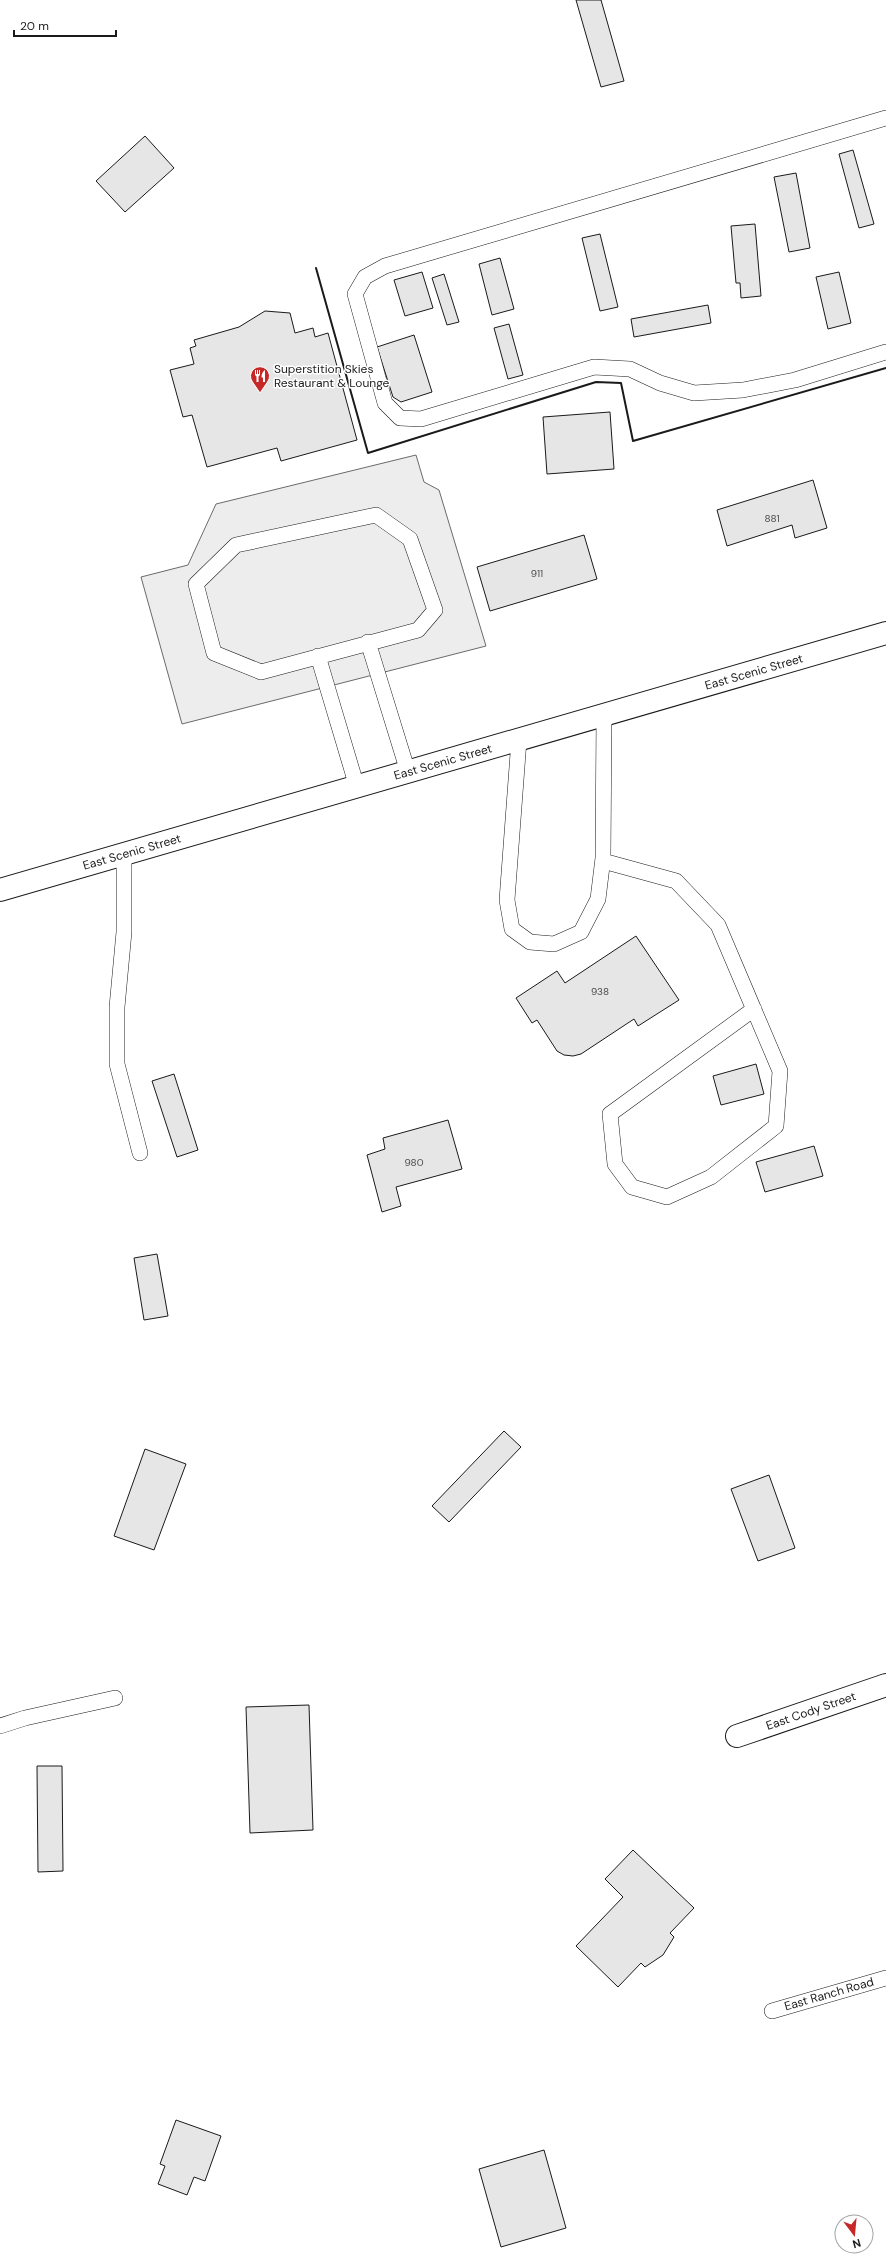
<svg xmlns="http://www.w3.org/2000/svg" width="886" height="2266" viewBox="0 0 886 2266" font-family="'DM Sans',sans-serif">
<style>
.parking{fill:#ededed;stroke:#6a6a6a}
.building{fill:#e6e6e6;stroke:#1a1a1a}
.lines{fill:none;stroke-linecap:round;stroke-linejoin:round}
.service-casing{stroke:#1a1a1a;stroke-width:16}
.minor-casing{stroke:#1a1a1a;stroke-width:24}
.service{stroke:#fff;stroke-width:15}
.minor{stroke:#fff;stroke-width:22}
.wall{stroke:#1a1a1a;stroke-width:2}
.labels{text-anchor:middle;stroke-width:3;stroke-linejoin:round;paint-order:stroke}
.number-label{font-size:10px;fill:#4d4d4d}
.poi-label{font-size:12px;fill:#1a1a1a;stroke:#fff;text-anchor:start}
.street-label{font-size:12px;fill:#1a1a1a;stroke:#fff}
</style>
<rect width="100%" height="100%" fill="#fff"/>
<path class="parking" d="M416,455L424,482L439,490L486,646L182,724L141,577L188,565L216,504Z"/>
<path class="building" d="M576,0H601L624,81L601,87Z
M145,136L174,168L125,212L96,181Z
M853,150L874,224L859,228L839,154Z
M796,173L810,248L789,252L774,177Z
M755,224L761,296L741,298L740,283H736L731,226Z
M600,234L618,307L600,311L582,238Z
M500,258L514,309L492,315L479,264Z
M422,272L433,308L405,316L394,280Z
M839,272L851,323L828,329L816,277Z
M444,274L459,322L447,325L432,278Z
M708,305L711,323L634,337L631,319Z
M265,311L290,313L295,333L313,328L315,337L328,333L357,440L281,461L277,448L207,467L192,415L183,417L170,370L194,364L190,348L196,346L194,340L239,327Z
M509,324L523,375L508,379L494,328Z
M414,335L432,392L401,402L393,397L377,347Z
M610,412L614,469L547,474L543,417Z
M813,480L827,528L795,538L792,525L727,546L717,510Z
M584,535L597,579L490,611L477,567Z
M636,936L679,1000L638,1026L634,1019L581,1054L573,1056L564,1055L557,1051L537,1020L532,1023L516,998L557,971L565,983Z
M756,1064L764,1094L721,1105L713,1076Z
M174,1074L198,1150L177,1157L152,1081Z
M448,1120L462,1169L396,1187L401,1206L382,1212L367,1155L385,1149L383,1138Z
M814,1146L823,1176L765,1192L756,1162Z
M157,1254L168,1316L144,1320L134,1258Z
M504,1431L521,1447L449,1522L432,1506Z
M145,1449L186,1464L154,1550L114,1536Z
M769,1475L795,1548L758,1561L731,1489Z
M309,1705L313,1830L250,1833L246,1707Z
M37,1766H62L63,1871L38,1872Z
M633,1850L694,1908L670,1933L674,1937L663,1955L645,1967L641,1963L618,1987L576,1946L623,1897L605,1879Z
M176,2120L221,2136L205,2181L194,2177L187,2195L158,2184L165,2166L160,2164Z
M544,2150L566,2228L501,2247L479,2169Z"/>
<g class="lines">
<g class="service-casing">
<path id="service" d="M886,118L385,266L365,277L355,294L385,403L400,418L421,419L594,367L630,369L660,383L694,393L743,390L795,380L886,352
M376,515L410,539L435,610L418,630L261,672L214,653L196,584L236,545Z
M368,642L408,772
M318,656L357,787
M519,740L507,900L512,929L530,942L554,944L581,932L598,899L603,858L604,715
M124,855V932L117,1007V1064L140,1153
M603,861L676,881L718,925L780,1071L776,1126L711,1177L667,1197L632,1187L615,1164L610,1114L754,1009
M0,1726L25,1718L115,1698
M772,2011L886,1978"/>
</g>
<g class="minor-casing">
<path id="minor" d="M0,890L886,633
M737,1736L886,1685"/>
</g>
<use href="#service" class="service"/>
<use href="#minor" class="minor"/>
<path class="wall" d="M316,268L368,453L596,382L621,383L633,441L886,368"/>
</g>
<defs>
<g id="restaurant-pin" transform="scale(1)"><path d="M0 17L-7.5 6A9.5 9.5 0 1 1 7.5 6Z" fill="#c62828" stroke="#fff"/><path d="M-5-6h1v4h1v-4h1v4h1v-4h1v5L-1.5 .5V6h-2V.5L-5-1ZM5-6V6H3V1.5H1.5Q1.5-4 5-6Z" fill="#fff"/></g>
</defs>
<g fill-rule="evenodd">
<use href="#restaurant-pin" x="260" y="376"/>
</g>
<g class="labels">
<g class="number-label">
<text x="772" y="522">881</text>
<text x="537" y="577">911</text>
<text x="600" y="995">938</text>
<text x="414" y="1166">980</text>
</g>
<g class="poi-label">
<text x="274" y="373">Superstition Skies<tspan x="274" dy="14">Restaurant &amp; Lounge</tspan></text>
</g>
<g class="street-label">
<text transform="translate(754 672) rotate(-16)" y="4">East Scenic Street</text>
<text transform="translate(443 762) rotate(-16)" y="4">East Scenic Street</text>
<text transform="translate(132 852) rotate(-16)" y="4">East Scenic Street</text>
<text transform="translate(811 1711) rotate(-19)" y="4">East Cody Street</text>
<text transform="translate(829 1994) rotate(-16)" y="4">East Ranch Road</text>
</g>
</g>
<g transform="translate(854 2234) rotate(164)"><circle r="19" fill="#ffffff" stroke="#a3a3a3"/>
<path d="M0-3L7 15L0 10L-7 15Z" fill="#c62828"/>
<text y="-6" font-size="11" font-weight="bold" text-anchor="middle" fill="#1a1a1a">N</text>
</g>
<path d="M14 30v6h102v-6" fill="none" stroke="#1a1a1a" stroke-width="2"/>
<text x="20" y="30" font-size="12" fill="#1a1a1a" stroke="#ffffff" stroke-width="3" paint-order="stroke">20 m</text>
</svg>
